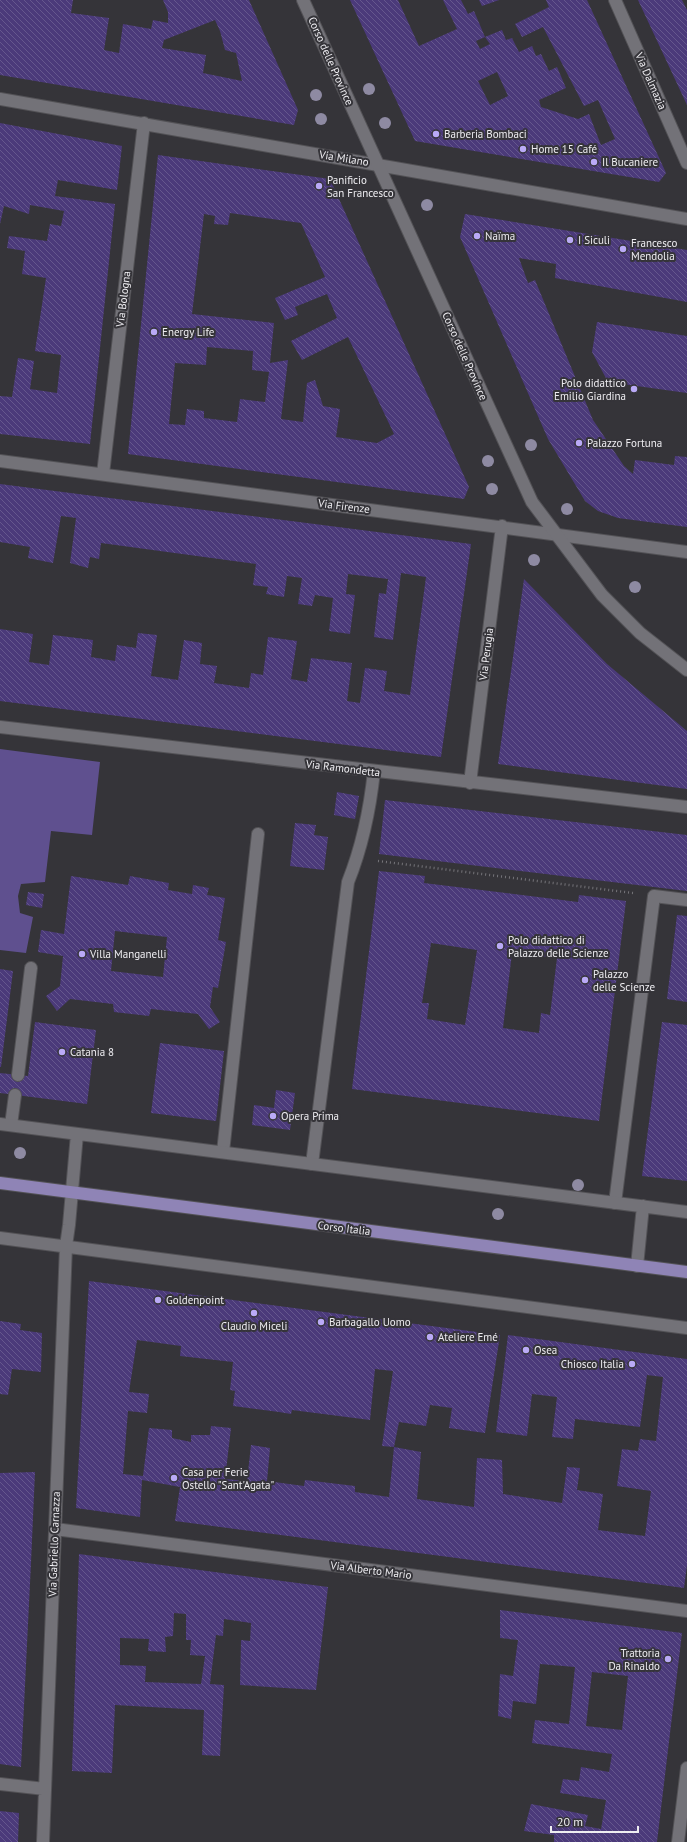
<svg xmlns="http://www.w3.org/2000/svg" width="687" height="1842" viewBox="0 0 687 1842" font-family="'PT Sans',sans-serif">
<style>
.grass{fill:#5f508f}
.building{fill:url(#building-back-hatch);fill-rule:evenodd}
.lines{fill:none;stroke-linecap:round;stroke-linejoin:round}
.lane-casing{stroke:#535256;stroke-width:14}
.street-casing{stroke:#535256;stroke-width:14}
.secondary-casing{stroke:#535256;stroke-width:14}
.primary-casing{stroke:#535256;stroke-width:14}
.path{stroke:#76757a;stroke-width:2.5;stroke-dasharray:1 3;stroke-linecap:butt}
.lane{stroke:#737278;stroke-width:12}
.street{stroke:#737278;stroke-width:12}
.secondary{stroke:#737278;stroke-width:12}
.primary{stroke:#8f84b6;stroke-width:12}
.tree{fill:#8e8aa2}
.poi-dot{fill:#baaaf7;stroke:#353439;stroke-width:1.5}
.labels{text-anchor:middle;stroke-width:4;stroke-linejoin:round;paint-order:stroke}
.street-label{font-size:11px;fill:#eeedf1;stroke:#353439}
.poi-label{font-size:11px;fill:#eeedf1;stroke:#353439;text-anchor:start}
</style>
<defs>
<pattern id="building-back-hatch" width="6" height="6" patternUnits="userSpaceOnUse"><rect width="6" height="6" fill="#4b3a7a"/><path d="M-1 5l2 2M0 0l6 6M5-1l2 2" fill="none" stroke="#65578d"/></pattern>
</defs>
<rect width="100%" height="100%" fill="#353439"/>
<path class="grass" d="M0,749L100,762L92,835L51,831L45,882L21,884L18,896L20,913L33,917L26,953L0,950Z"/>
<path class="building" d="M0,0H73L71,13L109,18L104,50L119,53L123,24L151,29L153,20L168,23V12L163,0H249L298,110L294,125L0,75ZM215,20L220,31L225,50L236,53L242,81L203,73L206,55L162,48L164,40Z
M350,0H398L419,46L457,29L443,0H461L468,14L474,11L485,37L476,41L480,49L490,44L485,37L502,30L506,40L512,38L519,52L532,46L536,56L541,54L549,71L557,67L566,88L539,100L541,107L578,119L589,114L601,145L615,139L598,100L584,106L543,27L522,37L515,24L549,7L546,0H587L666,173L659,182L415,141ZM497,72L508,96L490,105L478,81Z
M479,0H499L482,6Z
M638,0H682L687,10V105Z
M0,123L122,146L117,190L58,180L55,196L115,204L90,444L0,434V396L12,397L18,358L34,361L30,389L57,393L61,355L35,351L46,278L22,274L25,251L7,248L9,236L47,241L50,224L61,226L64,211L30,205L29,214L4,206L0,224Z
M158,155L330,179L469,487L464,499L128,454ZM230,213L301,223L325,277L275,298L285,320L298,315L295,307L327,294L337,318L291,341L302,360L348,337L394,434L377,443L336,437L340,409L323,406L315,380L307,383L303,422L281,419L288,360L270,363L274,323L192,314L204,214L215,216L214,224L228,225ZM207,347L253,351L252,370L269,372L265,402L240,399L237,422L204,418V411L187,409L185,425L169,424L175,363L206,365Z
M465,214L687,250V302L555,278L556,264L519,258L528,283L535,280L593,420L624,466L633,474L635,460L674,465L675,456L687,457V527L618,518L598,511L585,501L548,439L460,237Z
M597,322L687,336V393L608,382L592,352Z
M0,484L471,544L441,757L0,701V629L33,634L29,662L49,665L53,635L93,640L91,657L115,661L117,645L136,648L138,633L157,635L151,676L178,680L184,640L202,643L200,664L217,666L214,683L249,688L251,673L263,675L268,637L297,641L291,679L307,682L311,658L352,663L347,701L360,703L365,668L387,671L384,691L410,695L426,577L401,573L393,640L374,637L379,593L386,594L388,579L348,574L346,594L355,595L350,634L329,631L333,598L315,595L312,606L298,604L302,578L287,576L284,597L266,594L268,587L253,585L256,564L101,543L99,559L90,557L88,568L70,563L76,518L61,516L53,563L28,558L30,547L0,542Z
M524,579L607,664L687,731V789L498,764Z
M337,792L359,796L355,819L334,815Z
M385,800L687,835V891L379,854Z
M295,823L316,825L314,835L328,837L324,870L290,866Z
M379,871L425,876L424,883L578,902L579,895L626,901L599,1121L352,1089ZM431,943L477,950L465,1025L427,1019L429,1003H422ZM512,953L557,958L550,1015L541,1013L539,1033L503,1028Z
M71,876L128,885L130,876L169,883L168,890L192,894L193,885L209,888L207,895L225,898L218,940L226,942L218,988L213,987L210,1007L220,1022L209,1029L198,1014L151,1009L149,1016L114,1012L113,1004L70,999L57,1011L46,996L60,986L63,956L38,952L41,930L64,934ZM115,931L167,937L163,977L111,971Z
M28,892L44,894L42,908L26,905Z
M677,915L687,916V1002L667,999Z
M0,969L13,971L1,1067H0Z
M35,1022L96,1030L87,1104L0,1093V1073L28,1076Z
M662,1022L687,1025V1181L642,1176Z
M160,1043L224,1051L216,1121L151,1113Z
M276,1090L295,1093L290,1130L252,1125L254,1105L274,1108Z
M89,1281L500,1335L485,1433L449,1428L452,1408L430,1405L426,1426L399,1422L394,1447L382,1446L393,1371L375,1369L370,1420L292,1410L291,1414L279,1412L233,1406L235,1391L230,1390L233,1362L180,1356L181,1346L137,1340L129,1392L149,1394L147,1413L128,1411L123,1474L143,1476L149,1428L172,1430V1438L191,1442V1435H210L211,1426L231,1428L225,1479L247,1481L251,1445L270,1448L267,1481L304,1486L305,1480L355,1486V1492L389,1497L394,1447L421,1452L417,1499L474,1507L477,1458L502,1460L503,1494L562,1503L567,1467L580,1468L577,1490L603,1494L598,1530L645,1536L651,1491L617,1486L622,1449L638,1451L640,1439L656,1441L663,1377L647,1375L640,1427L575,1419L573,1439L552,1437L557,1397L532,1394L527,1436L496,1432L508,1335L687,1359V1565L684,1588L175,1521L180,1487L142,1480L140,1517L76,1508Z
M0,1321L21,1324L20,1330L42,1333L41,1372L12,1369L8,1395L0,1394Z
M35,1472L31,1563L21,1767L0,1764V1473Z
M79,1554L328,1587L316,1690L240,1685L241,1640L250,1641L251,1623L224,1619L223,1636L216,1635L210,1684L224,1685L220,1756L202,1755L204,1710L115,1705L112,1773L72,1771ZM174,1613L186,1614V1640H191L190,1655L205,1656L201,1684L145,1682L146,1666L120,1665V1638L149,1639L148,1651L166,1652L165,1637L173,1636Z
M500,1610L682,1633L657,1842H554V1835L524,1831L531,1804L588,1815L585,1826L601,1829L606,1800L560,1793L563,1779L579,1781L581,1767L609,1772L612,1754L532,1743L535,1720L569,1724L575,1667L540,1664L536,1704L513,1701L511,1719L498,1716L500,1674L513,1676L518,1640L500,1638ZM592,1672L628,1676L622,1730L586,1726Z
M0,1811L19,1813L18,1842H0Z"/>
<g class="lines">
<g class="lane-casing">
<path id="lane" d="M18,1075L31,968
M11,1125L15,1095
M223,1152L258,834
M312,1164L348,882C362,847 370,809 374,771
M615,1203L654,896L687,900"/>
</g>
<g class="street-casing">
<path id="street" d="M615,0L687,163
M0,99L687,219
M0,461L687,552
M103,474L144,123
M0,727L687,807
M470,783L502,526
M0,1124L687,1212
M0,1238L687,1328
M637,1266L643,1206
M55,1529L687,1611
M0,1784L45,1789
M43,1842L66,1246L69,1225L77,1134
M678,1842L687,1768"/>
</g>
<g class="secondary-casing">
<path id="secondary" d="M303,0L532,502L602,595L640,633L687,670"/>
</g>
<g class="primary-casing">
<path id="primary" d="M0,1183L687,1272"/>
</g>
<path class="path" d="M378,861L633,893"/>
<use href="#lane" class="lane"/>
<use href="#street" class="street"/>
<use href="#secondary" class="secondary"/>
<use href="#primary" class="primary"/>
</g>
<g class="tree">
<circle cx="369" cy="89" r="6"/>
<circle cx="316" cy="95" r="6"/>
<circle cx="321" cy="119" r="6"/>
<circle cx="385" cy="123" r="6"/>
<circle cx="427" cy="205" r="6"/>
<circle cx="531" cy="445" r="6"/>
<circle cx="488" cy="461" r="6"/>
<circle cx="492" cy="489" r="6"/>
<circle cx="567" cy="509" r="6"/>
<circle cx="534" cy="560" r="6"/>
<circle cx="635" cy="587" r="6"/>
<circle cx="20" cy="1153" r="6"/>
<circle cx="578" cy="1185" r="6"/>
<circle cx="498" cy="1214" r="6"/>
</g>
<g class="poi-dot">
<circle cx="436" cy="134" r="4"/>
<circle cx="523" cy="149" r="4"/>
<circle cx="594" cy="162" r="4"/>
<circle cx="319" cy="186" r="4"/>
<circle cx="477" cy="236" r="4"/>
<circle cx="570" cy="240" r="4"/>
<circle cx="623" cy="249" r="4"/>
<circle cx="154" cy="332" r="4"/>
<circle cx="634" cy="389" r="4"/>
<circle cx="579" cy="443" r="4"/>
<circle cx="500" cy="946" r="4"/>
<circle cx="82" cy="954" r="4"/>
<circle cx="585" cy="980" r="4"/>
<circle cx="62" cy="1052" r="4"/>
<circle cx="273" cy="1116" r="4"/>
<circle cx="158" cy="1300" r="4"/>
<circle cx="254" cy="1313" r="4"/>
<circle cx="321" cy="1322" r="4"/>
<circle cx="430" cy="1337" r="4"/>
<circle cx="526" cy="1350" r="4"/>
<circle cx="632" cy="1364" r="4"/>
<circle cx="174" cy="1478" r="4"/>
<circle cx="668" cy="1659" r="4"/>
</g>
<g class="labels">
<g class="street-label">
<text transform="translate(331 61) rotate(66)" y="4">Corso delle Province</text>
<text transform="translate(651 81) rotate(66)" y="4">Via Dalmazia</text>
<text transform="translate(344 158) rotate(9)" y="4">Via Milano</text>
<text transform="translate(123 299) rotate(-83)" y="4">Via Bologna</text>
<text transform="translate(465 356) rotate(66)" y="4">Corso delle Province</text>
<text transform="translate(344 506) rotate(7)" y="4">Via Firenze</text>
<text transform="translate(486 654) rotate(-83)" y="4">Via Perugia</text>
<text transform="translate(343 768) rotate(7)" y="4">Via Ramondetta</text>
<text transform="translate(344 1228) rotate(7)" y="4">Corso Italia</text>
<text transform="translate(54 1544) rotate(-88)" y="4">Via Gabriello Carnazza</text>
<text transform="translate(371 1570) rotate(7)" y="4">Via Alberto Mario</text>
</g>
<g class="poi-label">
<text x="444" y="138">Barberia Bombaci</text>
<text x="531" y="153">Home 15 Café</text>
<text x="602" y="166">Il Bucaniere</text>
<text x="327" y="184">Panificio<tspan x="327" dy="13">San Francesco</tspan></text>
<text x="485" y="240">Naïma</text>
<text x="578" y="244">I Siculi</text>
<text x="631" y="247">Francesco<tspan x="631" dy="13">Mendolia</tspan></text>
<text x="162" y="336">Energy Life</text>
<text x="626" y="387" text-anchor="end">Polo didattico<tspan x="626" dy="13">Emilio Giardina</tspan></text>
<text x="587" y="447">Palazzo Fortuna</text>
<text x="508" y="944">Polo didattico di<tspan x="508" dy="13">Palazzo delle Scienze</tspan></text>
<text x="90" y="958">Villa Manganelli</text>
<text x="593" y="978">Palazzo<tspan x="593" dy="13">delle Scienze</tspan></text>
<text x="70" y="1056">Catania 8</text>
<text x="281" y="1120">Opera Prima</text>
<text x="166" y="1304">Goldenpoint</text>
<text x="329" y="1326">Barbagallo Uomo</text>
<text x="254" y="1330" text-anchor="middle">Claudio Miceli</text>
<text x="438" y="1341">Ateliere Emé</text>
<text x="534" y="1354">Osea</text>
<text x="624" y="1368" text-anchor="end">Chiosco Italia</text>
<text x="182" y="1476">Casa per Ferie<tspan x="182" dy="13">Ostello "Sant'Agata"</tspan></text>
<text x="660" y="1657" text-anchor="end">Trattoria<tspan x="660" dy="13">Da Rinaldo</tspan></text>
</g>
</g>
<path d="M551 1826v6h87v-6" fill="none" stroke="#eeedf1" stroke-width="2"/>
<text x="557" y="1826" font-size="12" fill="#eeedf1" stroke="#353439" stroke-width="3" paint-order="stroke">20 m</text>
</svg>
